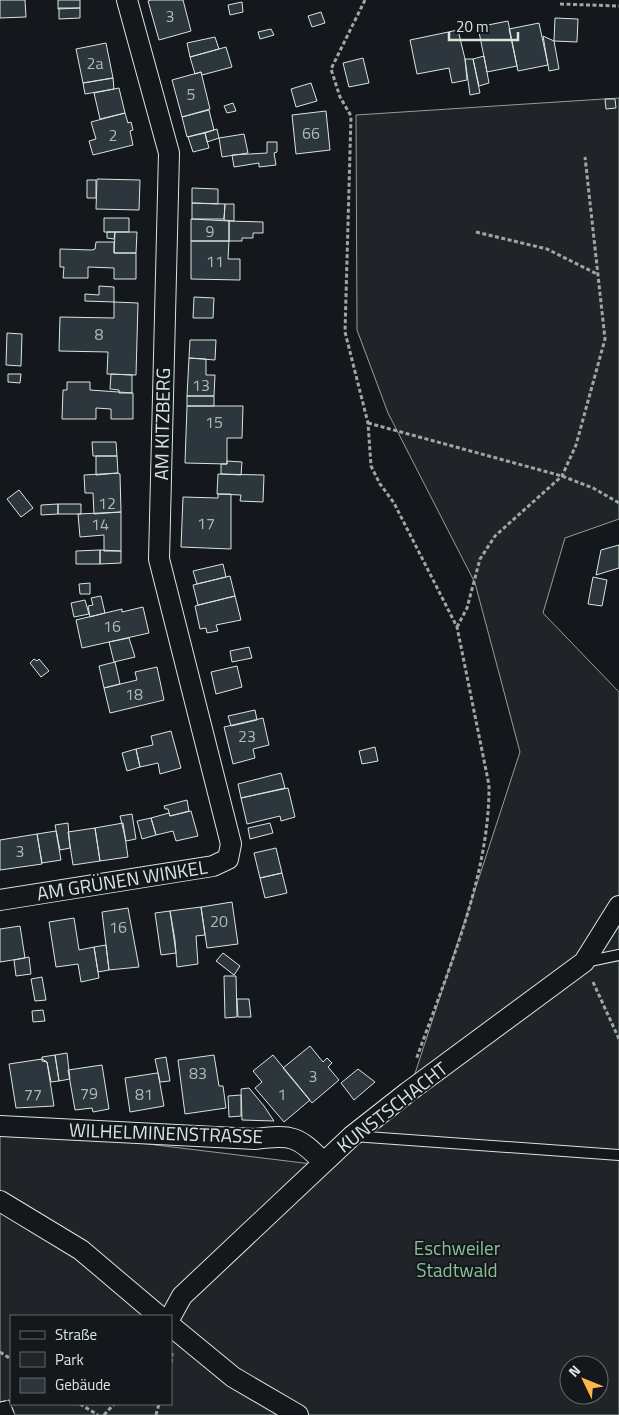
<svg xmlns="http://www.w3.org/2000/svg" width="619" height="1415" viewBox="0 0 619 1415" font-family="'Titillium Web',sans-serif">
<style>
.green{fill:#202428;stroke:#939e99;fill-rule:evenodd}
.building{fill:#2c363c;stroke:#d8e6dc}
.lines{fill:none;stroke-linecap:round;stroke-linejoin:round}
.lane-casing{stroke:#d8e6dc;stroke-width:12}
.street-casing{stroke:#d8e6dc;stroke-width:22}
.path{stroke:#9da8a2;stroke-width:3;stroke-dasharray:4 2.5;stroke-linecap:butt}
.lane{stroke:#14181c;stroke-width:10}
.street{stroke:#14181c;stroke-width:20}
.fence{stroke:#d8e6dc;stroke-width:1;stroke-dasharray:6 2.5;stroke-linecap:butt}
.labels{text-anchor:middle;stroke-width:4;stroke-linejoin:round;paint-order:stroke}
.number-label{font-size:16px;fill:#adbab4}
.street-label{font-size:19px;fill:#d8e6dc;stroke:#14181c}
.park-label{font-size:19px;fill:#8ac095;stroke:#14181c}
</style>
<rect width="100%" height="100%" fill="#14181c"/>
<path class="green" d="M619,98V519L565,538L543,613L619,692V1415H15L9,1400L0,1402V1126L328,1166L406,1101L520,752L475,583L388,413L357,330L356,115ZM11,1316H171V1404H11ZM569,1365H599V1395H569Z"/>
<path class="building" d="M0,0H25L26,17L0,18Z
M58,0H80V8L58,9Z
M151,0H183L191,31L159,40L148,1Z
M242,2L243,12L230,15L228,5Z
M59,8H80V18L59,19Z
M321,12L325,23L312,27L308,16Z
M555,18L578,19L577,42L554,41Z
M508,21L517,66L487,72L478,27Z
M539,23L548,65L518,71L509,29Z
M271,29L274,35L260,39L258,32Z
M458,30L465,59L467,80L452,83L449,68L417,74L410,40Z
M543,36L554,41L559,69L549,71Z
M215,37L219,49L190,57L187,43Z
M106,43L113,78L83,83L76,49Z
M226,47L232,67L202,75L201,72L195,74L190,57Z
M484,56L489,83L479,86L473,59Z
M363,58L369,83L349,87L343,63Z
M465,59H473L480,93L470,95Z
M201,72L210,109L182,117L172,80Z
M113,78L114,89L85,94L83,83Z
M311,83L317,101L296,107L291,89Z
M119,88L125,113L100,119L94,93Z
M605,99H615L616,108L606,109Z
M233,103L236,111L227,113L224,106Z
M209,110L214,130L187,137L182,117Z
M326,111L330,150L296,154L292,115Z
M125,113L128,123L131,122L133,130L130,131L133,145L93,155L89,141L96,139L91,122Z
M217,129L219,138L207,142L205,133Z
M205,133L209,148L193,152L188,137Z
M244,134L248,153L222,157L219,138Z
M267,142H277V152L274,153L276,165L259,167V163L234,167L232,155L267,153Z
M97,179L140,180L139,210L96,209Z
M87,180H96V198H87Z
M192,188L218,189V204L192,203Z
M192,203L225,204L224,219H192Z
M225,204H234V221L224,220Z
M104,218H129V232H104Z
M191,219L229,221V241H191Z
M229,221L263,222V233H253V238H242V241H229Z
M107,232H115L114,239L107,238Z
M115,232H137L136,253H114Z
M191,241H229L228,259H240V280L191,279Z
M96,242H114V253H136V279H114V268L88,267V278H63L64,267H60V249L92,250L95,249Z
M99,286L114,287V302L85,301V294L99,295Z
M194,297L214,298L213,318H193Z
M114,302L138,303L136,375L107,374L108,352L59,351L60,317L114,318Z
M7,333L22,334L21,366L6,365Z
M190,340H216L215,360L189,358Z
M189,358L206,359V375H215L214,396H187Z
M8,374H21L20,383L8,382Z
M111,374L132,375V393H119V390L110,389Z
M67,382H90V390L133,393V419H111V409L96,408V419H62L63,390H67Z
M187,396H214V406H187Z
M187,406H243L242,438H227V464L185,463Z
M92,442H116L117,456H93Z
M96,456H117L118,473L96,475Z
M227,461L242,462L241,475L221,474V464H227Z
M118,473L120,474L121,512L94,514L93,493H85L84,475Z
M218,474L264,475L263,502L240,501L241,495L217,494Z
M19,490L33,508L21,517L7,499Z
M218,494H231V549L181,547L183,497L218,498Z
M58,504V514L41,515V505Z
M58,504H81V514H58Z
M121,512V551H104V535L80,537L78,514Z
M619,545V568L596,575L601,550Z
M100,550V564H76V551Z
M100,550L121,551V563L100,564Z
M223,564L226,577L197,584L193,571Z
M230,576L235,596L198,605L193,585Z
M593,577L607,580L602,606L588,604Z
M90,583V594H80L79,584Z
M101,596L105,613L90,617L88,606L93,605L91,598Z
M235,596L241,620L216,625L218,631L207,633L206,628L200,629L195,606Z
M85,600L89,614L74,617L71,603Z
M143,607L149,633L82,648L76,620L122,609V612Z
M129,638L135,657L114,662L109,642Z
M249,647L252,658L232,662L230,651Z
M34,659L37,661L39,659L49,671L41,677L30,663Z
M115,662L120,684L104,688L99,666Z
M237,666L242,687L216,694L211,672Z
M157,667L164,700L110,713L104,688L137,680L135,672Z
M255,710L257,720L231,726L228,716Z
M263,718L269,745L253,749L255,758L233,764L224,727Z
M171,731L181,768L160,774L158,763L140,767L136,749L153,745L151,736Z
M375,747L378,761L362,764L359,751Z
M136,749L140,767L127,771L122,753Z
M281,773L285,788L241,798L238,784Z
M288,788L295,817L281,821L280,816L247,824L241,798Z
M187,800L189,811L170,816L168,809H165L164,806Z
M191,811L198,836L176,841L173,831L156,835L151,818L169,813L170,816Z
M132,814L136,839L126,841L120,816Z
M151,818L156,835L142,839L137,821Z
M68,823L70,848L60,850L55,825Z
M123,823L128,857L100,861L95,828Z
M270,823L273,833L250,839L248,828Z
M95,828L100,861L73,865L68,832Z
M56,831L61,860L42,863L37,834Z
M37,834L42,864L0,870V840Z
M276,848L282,873L260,878L254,853Z
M282,873L287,893L265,898L260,878Z
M232,902L238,944L207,948L201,907Z
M201,907L205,935L196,936L198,964L177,967L175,940L170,911Z
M128,908L139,967L109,970L102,912Z
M170,911L176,953L161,955L155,913Z
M74,918L79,950L94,947L99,978L81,982L78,964L56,967L49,922Z
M20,926L25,958L0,962V929Z
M106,945L109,970L98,972L94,947Z
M223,953L240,966L234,975L216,961Z
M29,957L31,974L16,976L14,960Z
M224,976H236L237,1017L225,1018Z
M42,977L46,1000L35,1001L31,979Z
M237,999H249L251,1017H238Z
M43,1010L45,1021L33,1022L32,1011Z
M310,1046L323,1062L327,1058L332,1063L328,1067L339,1080L312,1103L283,1068Z
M67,1053L70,1079L59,1081L55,1055Z
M55,1055L59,1081L51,1082L47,1062L42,1061V1057Z
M214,1055L219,1086H223L226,1108L185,1114L178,1060Z
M273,1055L310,1100L284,1122L255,1088L262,1082L253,1071Z
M166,1057L170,1081L160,1082L155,1059Z
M42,1059L47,1062L54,1106L16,1108L9,1064Z
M102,1065L109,1109L93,1112L92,1108L75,1110L68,1070Z
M358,1069L375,1082L354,1100L341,1083Z
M157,1073H158L164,1106L130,1112L125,1078Z
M249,1088L264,1106L274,1121L242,1120L241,1089Z
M241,1095V1116L229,1117L228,1096Z"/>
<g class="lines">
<g class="lane-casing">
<path id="lane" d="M585,962L619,955
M353,1136L619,1155"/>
</g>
<g class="street-casing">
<path id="street" d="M0,900L213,866L228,859L231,844L159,559L169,153L127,0
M0,1126L255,1139C292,1135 297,1135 323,1162
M0,1201L81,1250L159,1316
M171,1316L182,1296L352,1136L408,1092L584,962L619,906
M171,1326L233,1377L298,1415"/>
</g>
<path class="path" d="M365,0L331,69L340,97L351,116L345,332L368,423L371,466L380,484L394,503L457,627L489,785C490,876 446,975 416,1060
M560,4L619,6
M476,232L547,249L597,274
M368,423L562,476L593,488L619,503
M457,627L467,608L480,559L495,536L562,476L576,445L605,339L585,157
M593,982L619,1039
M0,1352L11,1359
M171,1363L172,1353
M80,1404L98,1415
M104,1415L114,1404
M156,1415L159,1404"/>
<use href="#lane" class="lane"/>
<use href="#street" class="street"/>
<path class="fence" d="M0,1402L9,1400L15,1415"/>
</g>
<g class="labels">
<g class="number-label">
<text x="170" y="22">3</text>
<text x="95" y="69">2a</text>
<text x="191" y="100">5</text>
<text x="311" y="139">66</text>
<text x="113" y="141">2</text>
<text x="210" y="237">9</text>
<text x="215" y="267">11</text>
<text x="99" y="340">8</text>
<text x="201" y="391">13</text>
<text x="214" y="428">15</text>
<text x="107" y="509">12</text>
<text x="206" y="529">17</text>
<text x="100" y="530">14</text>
<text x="112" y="632">16</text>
<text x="134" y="700">18</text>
<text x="247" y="742">23</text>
<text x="20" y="857">3</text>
<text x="219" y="927">20</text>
<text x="118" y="933">16</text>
<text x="198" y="1079">83</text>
<text x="313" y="1082">3</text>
<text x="89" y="1099">79</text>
<text x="33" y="1100">77</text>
<text x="144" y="1100">81</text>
<text x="282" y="1100">1</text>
</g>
<g class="street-label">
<text transform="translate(162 424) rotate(-89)" y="7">AM KITZBERG</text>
<text transform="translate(122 880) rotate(-9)" y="7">AM GRÜNEN WINKEL</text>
<text transform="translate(392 1107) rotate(-38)" y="7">KUNSTSCHACHT</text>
<text transform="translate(166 1133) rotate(2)" y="7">WILHELMINENSTRASSE</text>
</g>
<g class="park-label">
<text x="457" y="1255">Eschweiler<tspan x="457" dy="22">Stadtwald</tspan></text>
</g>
</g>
<rect x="10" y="1315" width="162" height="90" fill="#14181c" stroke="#626a69"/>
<rect x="20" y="1331" width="25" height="8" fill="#14181c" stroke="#626a69"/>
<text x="55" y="1340" font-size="15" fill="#d8e6dc">Straße</text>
<rect x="20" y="1352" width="25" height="15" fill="#202428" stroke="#626a69"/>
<text x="55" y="1365" font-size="15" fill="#d8e6dc">Park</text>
<rect x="20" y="1378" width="25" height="15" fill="#2c363c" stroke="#626a69"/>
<text x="55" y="1390" font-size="15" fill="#d8e6dc">Gebäude</text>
<g transform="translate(584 1380) rotate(313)"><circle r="24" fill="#14181c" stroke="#626a69"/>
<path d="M0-4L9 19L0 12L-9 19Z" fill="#ffb74d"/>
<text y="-8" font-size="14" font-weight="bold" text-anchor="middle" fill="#d8e6dc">N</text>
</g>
<path d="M449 32v8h69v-8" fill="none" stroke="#d8e6dc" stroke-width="2.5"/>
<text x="456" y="32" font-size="15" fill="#d8e6dc" stroke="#14181c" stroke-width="4" paint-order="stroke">20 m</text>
</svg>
